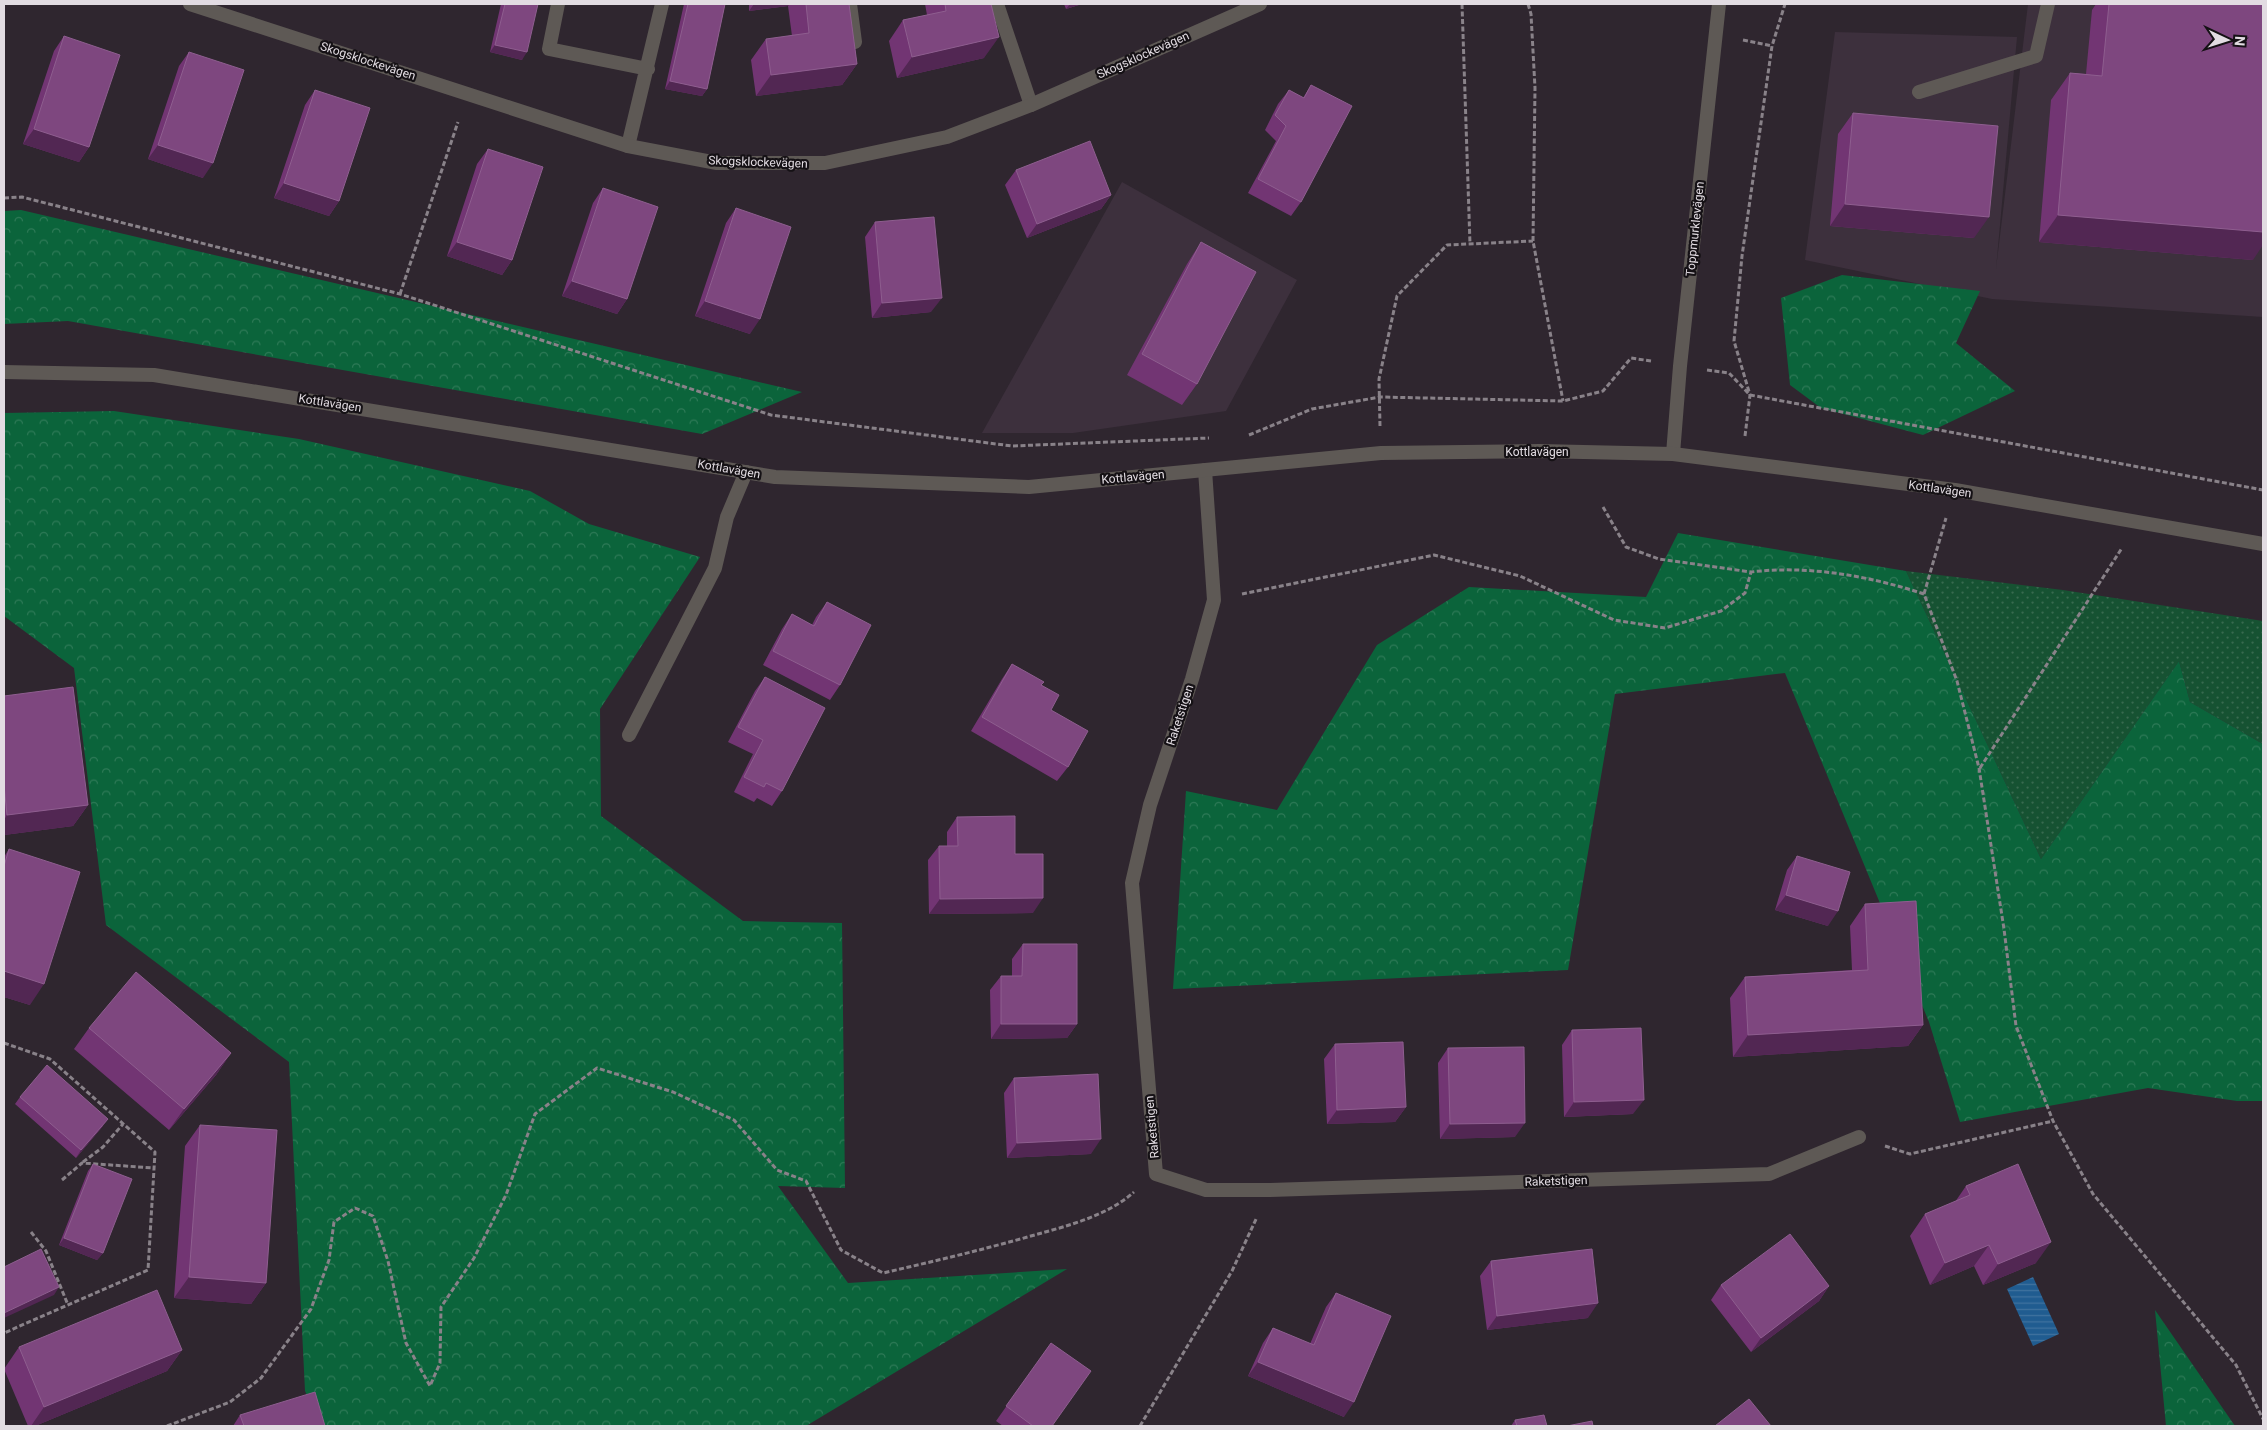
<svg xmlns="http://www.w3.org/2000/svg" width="2267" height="1430" viewBox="0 0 2267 1430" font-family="Roboto,sans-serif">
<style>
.built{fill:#3d303d}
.grass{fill:url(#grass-dots)}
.forest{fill:url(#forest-crowns)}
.water{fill:url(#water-rules)}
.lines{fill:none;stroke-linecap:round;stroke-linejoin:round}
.path{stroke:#898289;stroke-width:3;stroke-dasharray:5 2.5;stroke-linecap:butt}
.service{stroke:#5e5955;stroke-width:14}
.minor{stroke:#5e5955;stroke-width:14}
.tertiary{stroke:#5e5955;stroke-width:14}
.wall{fill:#723573}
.shaded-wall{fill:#522753}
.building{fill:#7e477f;stroke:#8e5e8f}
.labels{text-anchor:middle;stroke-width:4.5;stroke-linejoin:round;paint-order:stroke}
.street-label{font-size:12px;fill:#e2dce2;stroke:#151115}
</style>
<defs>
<pattern id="grass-dots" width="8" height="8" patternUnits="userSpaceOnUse" patternTransform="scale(1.25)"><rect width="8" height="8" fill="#165232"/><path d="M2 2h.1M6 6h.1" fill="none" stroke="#386a4f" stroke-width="1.8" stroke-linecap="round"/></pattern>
<pattern id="forest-crowns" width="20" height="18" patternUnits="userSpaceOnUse" patternTransform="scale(1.25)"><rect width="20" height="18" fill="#0b643b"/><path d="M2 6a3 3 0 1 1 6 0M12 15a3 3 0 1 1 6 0" fill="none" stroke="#2e7a57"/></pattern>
<pattern id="water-rules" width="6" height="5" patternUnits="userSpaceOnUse" patternTransform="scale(1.25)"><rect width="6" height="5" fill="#205c90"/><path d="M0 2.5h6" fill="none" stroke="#40739f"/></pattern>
</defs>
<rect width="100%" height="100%" fill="#2f262f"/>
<path class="built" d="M2028,4H2263V317L1992,299L1805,260L1835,32L2017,37L1996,269Z
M1122,182L1297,280L1226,411L1073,433H982Z"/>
<path class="grass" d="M1906,571L2063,590L2263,621V744L2190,702L2179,661L2041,859Z"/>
<path class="forest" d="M21,210L802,392L702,434L68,321L4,324V211Z
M1842,275L1980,291L1956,343L2015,391L1923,435L1821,408L1790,385L1781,298Z
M114,411L299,439L530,491L589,524L700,557L600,709L601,816L743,921L842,923L845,1188L778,1186L848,1283L1067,1269L806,1426H322L305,1391L289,1062L106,925L74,668L4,616V413Z
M1678,533L1906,571L2041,859L2179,661L2190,702L2263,744V1101H2237L2148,1088L1960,1122L1929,1022L1785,673L1615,694L1568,970L1173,989L1186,791L1277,810L1377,645L1469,587L1646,597Z
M2155,1310L2235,1426H2166Z"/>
<path class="water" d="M2033,1277L2059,1334L2033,1346L2007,1289Z"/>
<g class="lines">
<path class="path" d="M1462,4L1470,244
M1528,4L1531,14L1535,88L1533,241L1563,401
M1743,40L1772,46
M4,198L22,197L400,294L771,415L1012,446L1209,438
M400,294L458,122
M1707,370L1729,373L1750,395L2263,490
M1380,426L1379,379L1397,296L1447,245L1533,241
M1249,435L1312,409L1380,397L1563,401L1603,391L1631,358L1651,361
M1745,436L1750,395L1734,341L1742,256L1772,46L1785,4
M1603,507L1626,547L1659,559L1751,572C1808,565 1870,576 1924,594L1957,681L1979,768L2004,929L2016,1026L2053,1121L2093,1194L2236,1365L2263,1419
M1242,594L1434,555L1520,576L1614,620L1665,628L1721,611L1745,593L1751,572
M1924,594L1946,518
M1980,768L2122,548
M4,1043L50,1059L155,1152L148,1270L4,1333
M1885,1146L1910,1154L2053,1121
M83,1162L103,1147L123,1124
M62,1180L82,1163L154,1168
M31,1232L46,1251L68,1305
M167,1426L230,1402L261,1378L311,1309L329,1260L334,1222L355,1208L373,1216L388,1261L406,1343L430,1386L440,1363L441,1307L474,1258L506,1195L535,1114L597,1068L673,1092L734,1120L777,1170L806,1181L841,1250L883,1273C935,1261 986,1249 1038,1234C1071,1225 1108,1215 1134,1192
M1140,1426L1232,1271L1257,1217"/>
<path class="service" d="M558,4L549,49L648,69
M850,4L855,42
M997,4L1031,105
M1919,92L2036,56L2048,4
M628,146L662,4
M629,735L715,568L727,517L746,472"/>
<path class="minor" d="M190,4L628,146L717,163H825L947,137L1031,105L1260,4
M1673,454L1680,366L1719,4
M1205,470L1214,600L1192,679L1150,805L1132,883L1156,1174L1206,1190H1270L1769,1174L1859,1137"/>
<path class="tertiary" d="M4,372L154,375L775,477L1029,487L1381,453L1539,451L1673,454L1955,490L2263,544"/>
</g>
<path class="wall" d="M501,4H538L522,60L490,52Z
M684,4H725L707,89L702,96L665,89Z
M749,4H849L857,64L842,85L756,96L751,60L766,39L792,36L788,6L749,11Z
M925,4H991L984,58L897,78L889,41L903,20L927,15Z
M1064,4H1082L1066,9Z
M2096,4H2263L2253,260L2039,242L2051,100L2070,73L2086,74L2092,10Z
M64,36L89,147L79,162L23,144L54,51Z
M189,52L203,178L148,159L179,66Z
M1311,85L1301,202L1291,216L1248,193L1276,141L1265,130L1278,104L1289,90L1303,98Z
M315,90L339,201L329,216L274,198L305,105Z
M1853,113L1974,238L1830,226L1838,134Z
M488,149L512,260L502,275L447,256L477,164Z
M1016,170L1111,195L1101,209L1027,238L1005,185Z
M603,188L627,299L617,314L562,296L593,203Z
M736,208L750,334L695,316L726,223Z
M875,222L931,312L872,318L865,237Z
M1201,242L1197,384L1182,405L1127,375L1187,264Z
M827,602L840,685L830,700L763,665L782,629L792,614L812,625L816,617Z
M1012,664L1042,685L1051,710L1068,767L1057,781L971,731L1002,679Z
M765,677L782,791L772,806L757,798L754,802L734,792L753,754L728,742L755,691Z
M4,696L88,805L73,826L4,835Z
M957,817L1015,854L1033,913L929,914L928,860L939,846H947V832Z
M9,849L30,1005L4,997V857Z
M1797,856L1828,926L1775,910L1787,870Z
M1865,904L1923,1025L1908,1046L1733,1057L1730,998L1745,977L1852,970L1850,926Z
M1023,944L1077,1024L1067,1038L991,1039L990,990L1001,976H1012V959Z
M89,1028L231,1053L216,1075L169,1130L74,1049Z
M1572,1030L1633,1114L1564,1117L1562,1045Z
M1335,1044L1406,1107L1395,1122L1327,1124L1324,1059Z
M1448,1048L1515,1137L1440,1139L1438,1063Z
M1014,1078L1091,1154L1007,1158L1004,1093Z
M20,1097L103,1126L76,1158L15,1104Z
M200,1125L266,1283L251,1304L174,1298L185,1146Z
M93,1164L103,1253L97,1260L59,1245L88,1171Z
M1966,1186L2036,1263L1983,1285L1974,1266L1930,1285L1910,1236L1925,1214L1955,1202Z
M1491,1261L1588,1318L1487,1330L1480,1276Z
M1721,1285L1829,1286L1819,1301L1751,1352L1711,1300Z
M1336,1293L1344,1417L1248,1376L1263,1343L1273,1328L1310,1344L1326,1307Z
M1051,1343L1052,1426H1003L996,1421Z
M19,1347L182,1350L167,1371L35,1426H28L4,1369Z
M240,1415L325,1426H233Z
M1515,1420L1547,1426H1511Z"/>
<path class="shaded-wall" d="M754,4H790L788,6L749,11Z
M1070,4H1082L1066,9Z
M999,37L984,58L897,78L912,57Z
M495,45L527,52L522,60L490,52Z
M857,64L842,85L756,96L771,75Z
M670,81L707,89L702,96L665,89Z
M34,129L89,147L79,162L23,144Z
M158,145L213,163L203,178L148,159Z
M284,183L339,201L329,216L274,198Z
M1111,195L1101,209L1027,238L1037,224Z
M1845,204L1989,217L1974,238L1830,226Z
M2058,215L2263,232V245L2253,260L2039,242Z
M457,242L512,260L502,275L447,256Z
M572,281L627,299L617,314L562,296Z
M942,298L931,312L872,318L882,303Z
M705,301L760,319L750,334L695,316Z
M88,805L73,826L4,835V820L7,815Z
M1786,895L1838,911L1828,926L1775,910Z
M1043,898L1033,913L929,914L940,899Z
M4,971L44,984L30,1005L4,997Z
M1001,1024H1077L1067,1038L991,1039Z
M1923,1025L1908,1046L1733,1057L1748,1035Z
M231,1053L216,1075L169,1130L184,1109Z
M1644,1100L1633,1114L1564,1117L1574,1102Z
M1406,1107L1395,1122L1327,1124L1337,1110Z
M108,1119L103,1126L76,1158L81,1150Z
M1525,1123L1515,1137L1440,1139L1450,1124Z
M1101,1139L1091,1154L1007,1158L1017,1143Z
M64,1238L103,1253L97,1260L59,1245Z
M2051,1242L2036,1263L1983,1285L1998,1264Z
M1989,1245L1974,1266L1930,1285L1945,1263Z
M189,1277L266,1283L251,1304L174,1298Z
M1829,1286L1819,1301L1751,1352L1761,1338Z
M59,1287L54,1295L4,1318V1313Z
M1598,1303L1588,1318L1487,1330L1497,1316Z
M182,1350L167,1371L35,1426H31L44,1407Z
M1258,1362L1354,1402L1344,1417L1248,1376Z"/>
<path class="building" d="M505,4H538L527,52L495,45Z
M688,4H725L707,89L670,81Z
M806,4H849L857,64L771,75L766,39L809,33Z
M945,4H991L999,37L912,57L903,20L946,11Z
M2109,4H2263V232L2058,215L2070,73L2102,76Z
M64,36L120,55L89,147L34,129Z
M189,52L244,70L213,163L158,145Z
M1311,85L1352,106L1301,202L1258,179L1286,126L1275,115L1289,90L1304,98Z
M315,90L370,108L339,201L284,183Z
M1853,113L1998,126L1989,217L1845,204Z
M1090,141L1111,195L1037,224L1016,170Z
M488,149L543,167L512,260L457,242Z
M603,188L658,207L627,299L572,281Z
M736,208L791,227L760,319L705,301Z
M934,217L942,298L882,303L875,222Z
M1201,242L1256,272L1197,384L1142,354Z
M827,602L871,625L840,685L773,651L792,614L814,626Z
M1012,664L1044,682L1041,685L1059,695L1051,710L1088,731L1068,767L982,717Z
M765,677L825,708L782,791L766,783L764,787L744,777L763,740L738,727Z
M73,687L88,805L7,815L4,785V696Z
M1015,816V854H1043V898L940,899L939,846H958L957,817Z
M9,849L80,872L44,984L4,971V866Z
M1797,856L1850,872L1838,911L1786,895Z
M1916,901L1923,1025L1748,1035L1745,977L1868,970L1865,904Z
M1023,944H1077V1024H1001V976H1022Z
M136,972L231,1053L184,1109L89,1028Z
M1641,1028L1644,1100L1574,1102L1572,1030Z
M1403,1042L1406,1107L1337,1110L1335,1044Z
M1524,1047L1525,1123L1450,1124L1448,1048Z
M47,1065L108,1119L81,1150L20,1097Z
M1098,1074L1101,1139L1017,1143L1014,1078Z
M200,1125L277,1130L266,1283L189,1277Z
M93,1164L132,1179L103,1253L64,1238Z
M2018,1164L2051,1242L1998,1264L1989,1245L1945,1263L1925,1214L1970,1195L1966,1186Z
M1790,1234L1829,1286L1761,1338L1721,1285Z
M41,1249L59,1287L4,1313V1267Z
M1592,1249L1598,1303L1497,1316L1491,1261Z
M157,1290L182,1350L44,1407L19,1347Z
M1336,1293L1391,1316L1354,1402L1258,1362L1273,1328L1314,1345Z
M1051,1343L1091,1371L1052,1426H1033L1006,1406Z
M315,1392L325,1426H244L240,1415Z
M1749,1399L1771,1426H1715Z
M1544,1415L1547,1426H1517L1515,1420Z
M1592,1421L1593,1426H1567Z"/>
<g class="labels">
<g class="street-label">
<text transform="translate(1143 55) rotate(-24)" y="4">Skogsklockevägen</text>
<text transform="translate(368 61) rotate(18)" y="4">Skogsklockevägen</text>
<text transform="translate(758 162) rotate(2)" y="4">Skogsklockevägen</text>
<text transform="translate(1695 229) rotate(-84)" y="4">Toppmurklevägen</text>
<text transform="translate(330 403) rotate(9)" y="4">Kottlavägen</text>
<text x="1537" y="456">Kottlavägen</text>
<text transform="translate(729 469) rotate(10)" y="4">Kottlavägen</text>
<text transform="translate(1133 477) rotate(-5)" y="4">Kottlavägen</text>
<text transform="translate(1940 489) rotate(8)" y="4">Kottlavägen</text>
<text transform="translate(1180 715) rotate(-72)" y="4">Raketstigen</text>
<text transform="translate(1152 1127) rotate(-95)" y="4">Raketstigen</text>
<text transform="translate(1556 1181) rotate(-2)" y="4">Raketstigen</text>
</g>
</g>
<rect width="2267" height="1430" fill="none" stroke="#e2dce2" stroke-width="10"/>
<g transform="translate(2227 40) rotate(94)" stroke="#151115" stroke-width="4" paint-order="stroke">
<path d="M0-4L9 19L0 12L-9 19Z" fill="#e2dce2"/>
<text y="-8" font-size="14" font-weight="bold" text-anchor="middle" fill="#e2dce2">N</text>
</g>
</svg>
